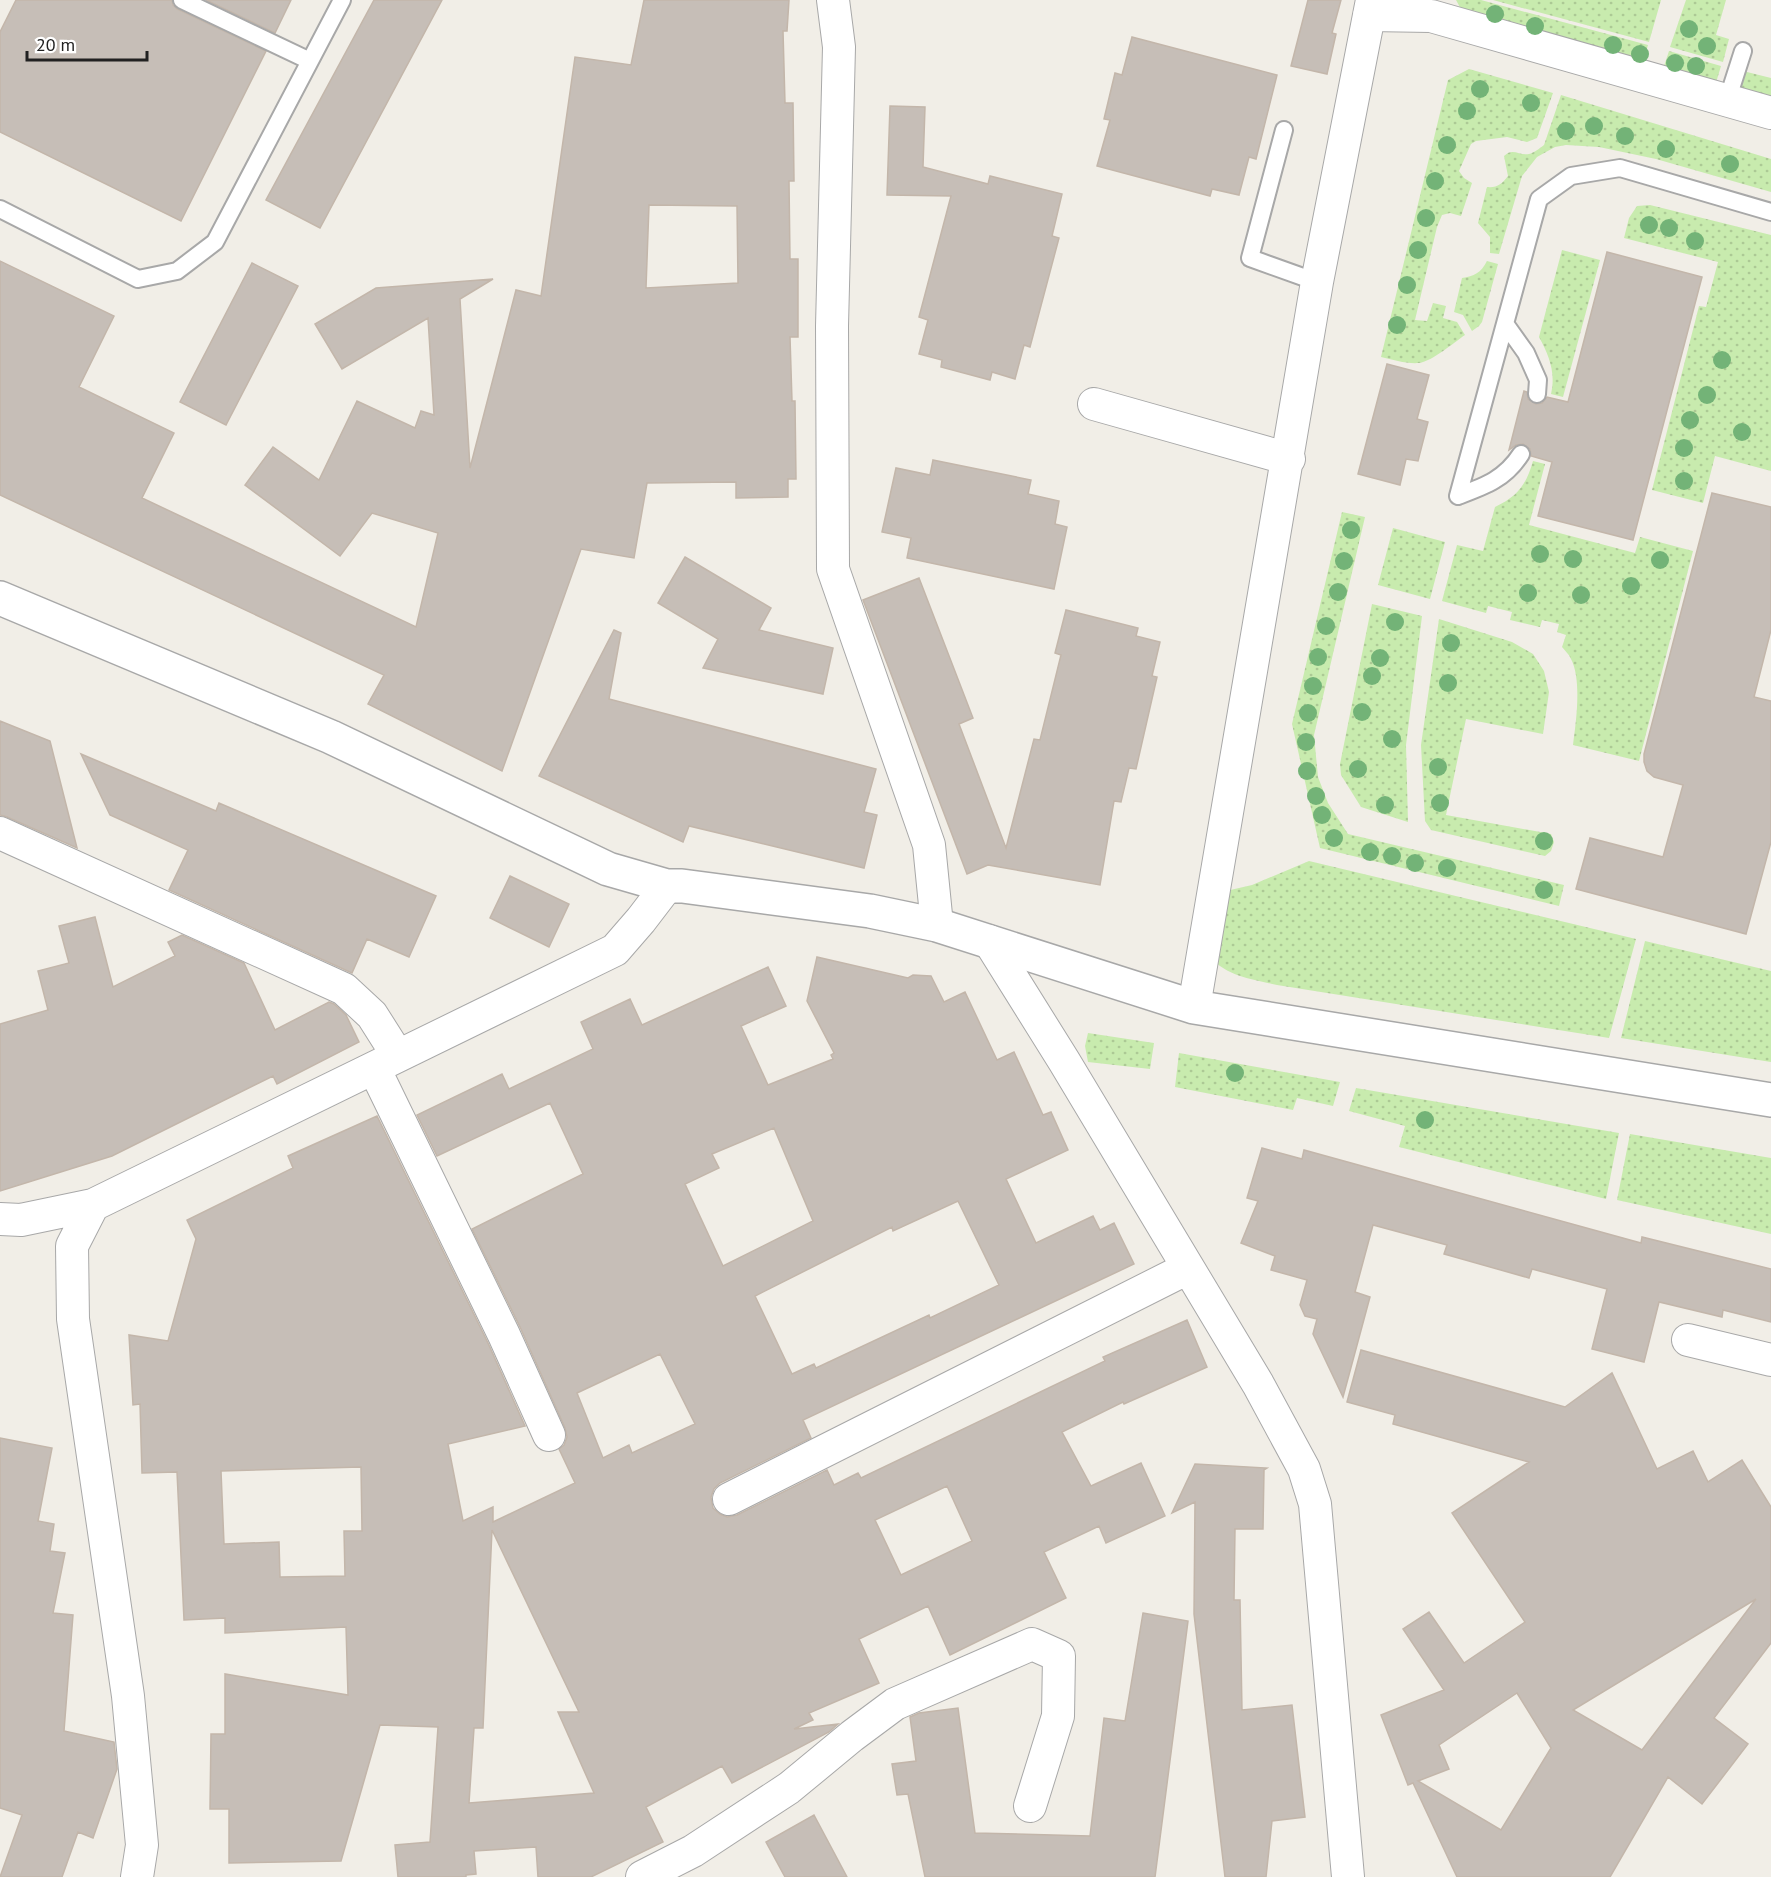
<svg xmlns="http://www.w3.org/2000/svg" width="1771" height="1877" viewBox="0 0 1771 1877" font-family="'PT Sans',sans-serif">
<style>
.grass{fill:url(#grass-dots)}
.building{fill:#c6beb7;stroke:#c3b6aa;stroke-width:1.5;fill-rule:evenodd}
.lines{fill:none;stroke-linecap:round;stroke-linejoin:round}
.service-casing{stroke:#a8a8a8;stroke-width:20}
.minor-casing{stroke:#a8a8a8;stroke-width:34}
.tertiary-casing{stroke:#a8a8a8;stroke-width:36}
.service{stroke:#fff;stroke-width:16}
.minor{stroke:#fff;stroke-width:32}
.tertiary{stroke:#fff;stroke-width:33}
.tree{fill:#73b377}
</style>
<defs>
<pattern id="grass-dots" width="8" height="8" patternUnits="userSpaceOnUse" patternTransform="scale(1.5)"><rect width="8" height="8" fill="#c8ebae"/><path d="M2 2h.1M6 6h.1" fill="none" stroke="#acc995" stroke-width="1.8" stroke-linecap="round"/></pattern>
</defs>
<rect width="100%" height="100%" fill="#f1eee7"/>
<path class="grass" d="M1456,0H1481L1648,45L1643,62L1462,11Z
M1493,0H1661L1649,42Z
M1686,0H1726L1716,35L1729,39L1723,62L1670,47Z
M1669,51L1721,66L1715,86L1663,69Z
M1469,69L1553,93L1537,138L1527,142L1507,137L1476,141L1471,144L1459,171L1464,178L1472,183L1461,216L1450,213L1442,215L1437,227L1415,320L1427,321L1433,303L1446,306L1443,318L1457,322L1465,335C1453,343 1433,361 1419,363C1407,364 1393,360 1381,357L1448,80Z
M1743,71L1771,78V100L1739,93Z
M1561,95L1771,159V192L1656,159L1599,147L1566,145L1555,147L1537,157L1522,176L1499,254L1490,253V237L1478,223L1487,187C1497,188 1502,184 1508,176L1504,156C1513,147 1519,156 1529,154C1534,153 1540,148 1544,145Z
M1650,205L1771,235V471L1715,456L1703,503L1652,490L1699,306L1706,307L1718,262L1624,238L1629,218L1637,206Z
M1562,250L1600,260L1563,397L1551,394C1556,373 1549,355 1539,337Z
M1487,261L1498,264L1482,322L1479,326L1472,331L1463,315L1454,312L1462,278C1474,276 1481,273 1487,261Z
M1533,461L1545,464L1529,525L1635,553L1640,537L1693,551L1639,761L1573,745C1576,722 1582,680 1571,659C1569,654 1565,651 1562,647L1566,635L1557,632L1559,624L1542,620L1540,627L1510,620L1512,612L1488,606L1486,613L1442,601L1457,545L1483,551L1495,507C1518,496 1526,485 1533,461Z
M1342,512L1365,517L1314,735L1318,777L1328,803L1348,834L1564,885L1559,906L1320,848L1292,724Z
M1393,528L1445,542L1430,599L1378,585Z
M1372,604L1422,616L1406,745L1408,822L1361,807L1341,775L1340,764Z
M1439,619L1512,642L1533,654L1544,671L1549,692L1543,734L1466,719L1446,815L1551,834L1554,842L1551,851L1545,856L1431,830L1425,821L1421,745Z
M1309,861L1636,939L1609,1038L1277,985C1252,979 1228,977 1210,957L1226,891L1252,885Z
M1645,941L1771,971V1062L1621,1038Z
M1088,1033L1154,1043L1150,1069L1088,1062L1085,1046Z
M1179,1053L1340,1082L1333,1106L1297,1098L1293,1110L1175,1087Z
M1356,1088L1619,1133L1606,1199L1399,1147L1405,1126L1349,1111Z
M1630,1134L1771,1158V1234L1617,1200Z"/>
<path class="building" d="M16,0H172L173,5L177,9L266,51L181,221L0,132V32Z
M206,0H291L275,33Z
M374,0H442L320,228L266,200Z
M644,0H789L787,31H783L785,103H793L794,181H789L790,259H798V337H790L792,401H795L796,479H788V497L736,498V482L647,483L634,558L581,549L502,771L368,704L384,675L0,495V261L114,316L79,387L174,433L142,498L416,627L438,533L372,513L340,556L245,485L273,447L319,480L357,401L415,428L421,411L434,415L428,318L342,369L315,324L376,288L493,279L460,299L470,468L516,290L541,296L575,57L631,65ZM649,205L737,206L738,283L646,288Z
M1308,0H1341L1332,33L1336,34L1327,74L1291,66Z
M1132,37L1277,75L1256,159L1249,157L1239,195L1212,189L1210,196L1097,166L1110,120L1104,119L1115,73L1122,75Z
M890,106L925,107L923,167L988,184L990,176L1062,194L1052,236L1059,238L1030,347L1024,345L1015,379L992,372L990,380L941,367L942,360L919,354L928,320L919,317L951,196L887,195Z
M1607,252L1702,277L1633,540L1538,516L1552,462L1531,456L1530,449L1523,444L1516,445L1509,450L1524,391L1527,392L1528,399L1536,404L1542,403L1547,397L1568,402Z
M252,263L298,286L226,425L180,402Z
M1387,364L1429,375L1417,419L1428,422L1418,461L1406,459L1400,485L1358,474Z
M933,460L1031,480L1028,494L1059,501L1055,524L1067,527L1054,589L907,558L911,538L882,532L896,468L930,475Z
M1712,493L1771,507V630L1754,697L1771,701V842L1746,934L1576,889L1590,838L1663,857L1683,785L1654,777L1647,771L1644,762V754Z
M685,557L771,608L759,630L833,648L823,694L703,668L718,639L658,603Z
M919,578L973,718L959,724L1006,848L1034,739L1040,740L1061,655L1055,653L1066,610L1138,628L1136,636L1160,642L1152,676L1157,677L1136,769L1129,768L1121,802L1114,801L1100,885L988,865L967,874L863,600Z
M614,630L621,633L609,699L876,769L864,812L877,815L864,868L689,826L683,842L539,776Z
M0,721L50,741L77,848L7,817L0,815Z
M81,754L216,811L219,803L436,896L409,957L367,939L352,973L169,890L188,850L110,815Z
M510,876L569,904L549,947L490,918Z
M95,917L113,987L175,956L168,942L182,935L244,963L275,1030L329,1002L334,1004L346,1015L359,1042L277,1084L273,1076L112,1156L0,1191V1024L48,1010L38,971L69,963L59,926Z
M817,957L908,978L913,975L931,976L944,1002L965,992L997,1060L1014,1052L1043,1115L1051,1112L1068,1150L1006,1179L1036,1243L1093,1216L1100,1230L1114,1223L1134,1264L803,1420L811,1438L720,1483L714,1489L711,1497L713,1508L720,1514L727,1517L737,1515L827,1470L834,1485L858,1473L861,1478L1105,1361L1103,1357L1187,1320L1207,1367L1124,1404L1123,1402L1062,1432L1091,1486L1141,1463L1165,1516L1106,1543L1099,1526L1044,1552L1066,1598L950,1655L928,1606L859,1639L879,1683L809,1713L813,1720L794,1729L838,1724L829,1732L732,1783L722,1766L646,1807L663,1842L591,1877H538L536,1847L474,1851L476,1874L466,1875V1877H398L395,1845L430,1842L438,1727L380,1725L341,1861L229,1863V1809H210L211,1734H225V1674L348,1695L346,1627L225,1633V1618L184,1620L177,1472L142,1473L140,1404L133,1405L129,1335L168,1341L196,1239L187,1220L293,1168L288,1156L377,1116L488,1343L525,1426L448,1444L463,1521L493,1507V1522L575,1483L559,1449L564,1445L567,1437L565,1428L520,1327L472,1229L583,1174L550,1103L437,1156L417,1115L502,1074L509,1089L593,1049L581,1022L630,999L642,1025L768,967L786,1006L741,1026L768,1085L833,1059L831,1055L834,1053L807,1001ZM774,1128L813,1221L723,1266L685,1184L719,1168L712,1154ZM958,1201L999,1285L930,1318L929,1315L816,1368L814,1364L792,1374L755,1296L892,1227L893,1231ZM660,1354L695,1424L632,1453L629,1445L603,1458L577,1393ZM361,1467L362,1531H344L345,1576L280,1577L279,1542L224,1544L221,1471ZM947,1486L972,1541L901,1575L875,1520ZM492,1530L579,1712H558L594,1793L469,1803L474,1728H483Z
M1262,1148L1302,1159L1304,1150L1641,1243L1642,1237L1771,1269V1322L1723,1310L1722,1317L1659,1302L1644,1362L1592,1349L1607,1289L1532,1269L1529,1278L1444,1254L1447,1245L1373,1225L1355,1292L1370,1297L1343,1397L1313,1334L1317,1319L1305,1316L1300,1305L1307,1280L1271,1270L1275,1256L1241,1243L1258,1201L1247,1198Z
M1361,1350L1565,1407L1612,1373L1657,1469L1693,1451L1708,1482L1742,1460L1771,1507V1643L1714,1718L1748,1744L1702,1804L1668,1777L1610,1877H1457L1413,1783L1408,1785L1381,1715L1444,1690L1403,1629L1429,1612L1464,1663L1525,1622L1452,1513L1529,1462L1393,1424L1395,1415L1347,1402ZM1756,1599L1642,1750L1573,1710ZM1517,1693L1551,1748L1501,1830L1418,1781L1449,1769L1439,1745Z
M0,1438L52,1448L38,1521L54,1524L50,1551L65,1553L53,1613L73,1615L64,1731L114,1742L117,1769L93,1838L78,1832L62,1877H0L22,1815L0,1808Z
M1195,1464L1267,1468L1264,1470L1263,1529H1235L1234,1600H1240L1242,1710L1292,1705L1305,1817L1272,1821L1266,1877H1225L1194,1614L1195,1502L1172,1513Z
M1143,1613L1188,1621L1155,1877H925L908,1794L897,1795L892,1764L916,1761L910,1717L919,1713L958,1708L975,1833L1090,1836L1104,1718L1125,1721Z
M814,1815L847,1877H785L766,1842Z"/>
<g class="lines">
<g class="service-casing">
<path id="service" d="M182,0L310,61
M1727,101L1743,51
M1284,130L1250,258L1317,282
M0,209L138,279L177,271L215,242L342,0
M1506,325L1526,353L1538,380L1537,394
M1458,496L1539,199L1571,176L1620,168L1771,212
M1458,496C1485,486 1505,479 1521,454"/>
</g>
<g class="minor-casing">
<path id="minor" d="M833,0L839,47L832,326L833,569L929,845L937,925
M1369,15L1431,16L1771,113
M1094,404L1289,459
M0,833L344,989L372,1015L398,1056
M989,941L1064,1061L1258,1384L1304,1469L1315,1504L1348,1877
M1194,1007L1317,282L1372,0
M374,1068L504,1335L549,1435
M93,1205L72,1246L73,1319L128,1696L142,1845L137,1877
M0,1219L21,1220L93,1205L615,950L641,920L667,886
M1688,1340L1771,1360
M729,1499L1188,1268
M642,1877L693,1851L789,1788L852,1736L895,1704L1032,1644L1059,1656L1058,1716L1030,1806"/>
</g>
<g class="tertiary-casing">
<path id="tertiary" d="M0,598L331,737L608,869L667,886H682L870,911L937,925L1194,1007L1771,1100"/>
</g>
<use href="#service" class="service"/>
<use href="#minor" class="minor"/>
<use href="#tertiary" class="tertiary"/>
</g>
<g class="tree">
<circle cx="1495" cy="14" r="9"/>
<circle cx="1535" cy="26" r="9"/>
<circle cx="1689" cy="29" r="9"/>
<circle cx="1613" cy="45" r="9"/>
<circle cx="1707" cy="46" r="9"/>
<circle cx="1640" cy="54" r="9"/>
<circle cx="1675" cy="63" r="9"/>
<circle cx="1696" cy="66" r="9"/>
<circle cx="1480" cy="89" r="9"/>
<circle cx="1531" cy="103" r="9"/>
<circle cx="1467" cy="111" r="9"/>
<circle cx="1594" cy="126" r="9"/>
<circle cx="1566" cy="131" r="9"/>
<circle cx="1625" cy="136" r="9"/>
<circle cx="1447" cy="145" r="9"/>
<circle cx="1666" cy="149" r="9"/>
<circle cx="1730" cy="164" r="9"/>
<circle cx="1435" cy="181" r="9"/>
<circle cx="1426" cy="218" r="9"/>
<circle cx="1649" cy="225" r="9"/>
<circle cx="1669" cy="228" r="9"/>
<circle cx="1695" cy="241" r="9"/>
<circle cx="1418" cy="250" r="9"/>
<circle cx="1407" cy="285" r="9"/>
<circle cx="1397" cy="325" r="9"/>
<circle cx="1722" cy="360" r="9"/>
<circle cx="1707" cy="395" r="9"/>
<circle cx="1690" cy="420" r="9"/>
<circle cx="1742" cy="432" r="9"/>
<circle cx="1684" cy="448" r="9"/>
<circle cx="1684" cy="481" r="9"/>
<circle cx="1351" cy="530" r="9"/>
<circle cx="1540" cy="554" r="9"/>
<circle cx="1573" cy="559" r="9"/>
<circle cx="1660" cy="560" r="9"/>
<circle cx="1344" cy="561" r="9"/>
<circle cx="1631" cy="586" r="9"/>
<circle cx="1338" cy="592" r="9"/>
<circle cx="1528" cy="593" r="9"/>
<circle cx="1581" cy="595" r="9"/>
<circle cx="1395" cy="622" r="9"/>
<circle cx="1326" cy="626" r="9"/>
<circle cx="1451" cy="643" r="9"/>
<circle cx="1318" cy="657" r="9"/>
<circle cx="1380" cy="658" r="9"/>
<circle cx="1372" cy="676" r="9"/>
<circle cx="1448" cy="683" r="9"/>
<circle cx="1313" cy="686" r="9"/>
<circle cx="1362" cy="712" r="9"/>
<circle cx="1308" cy="713" r="9"/>
<circle cx="1392" cy="739" r="9"/>
<circle cx="1306" cy="742" r="9"/>
<circle cx="1438" cy="767" r="9"/>
<circle cx="1358" cy="769" r="9"/>
<circle cx="1307" cy="771" r="9"/>
<circle cx="1316" cy="796" r="9"/>
<circle cx="1440" cy="803" r="9"/>
<circle cx="1385" cy="805" r="9"/>
<circle cx="1322" cy="815" r="9"/>
<circle cx="1334" cy="838" r="9"/>
<circle cx="1544" cy="841" r="9"/>
<circle cx="1370" cy="852" r="9"/>
<circle cx="1392" cy="856" r="9"/>
<circle cx="1415" cy="863" r="9"/>
<circle cx="1447" cy="868" r="9"/>
<circle cx="1544" cy="890" r="9"/>
<circle cx="1235" cy="1073" r="9"/>
<circle cx="1425" cy="1120" r="9"/>
</g>
<path d="M27 51v9h120v-9" fill="none" stroke="#212121" stroke-width="3"/>
<text x="36" y="51" font-size="18" fill="#212121" stroke="#ffffff" stroke-width="4.5" paint-order="stroke">20 m</text>
</svg>
